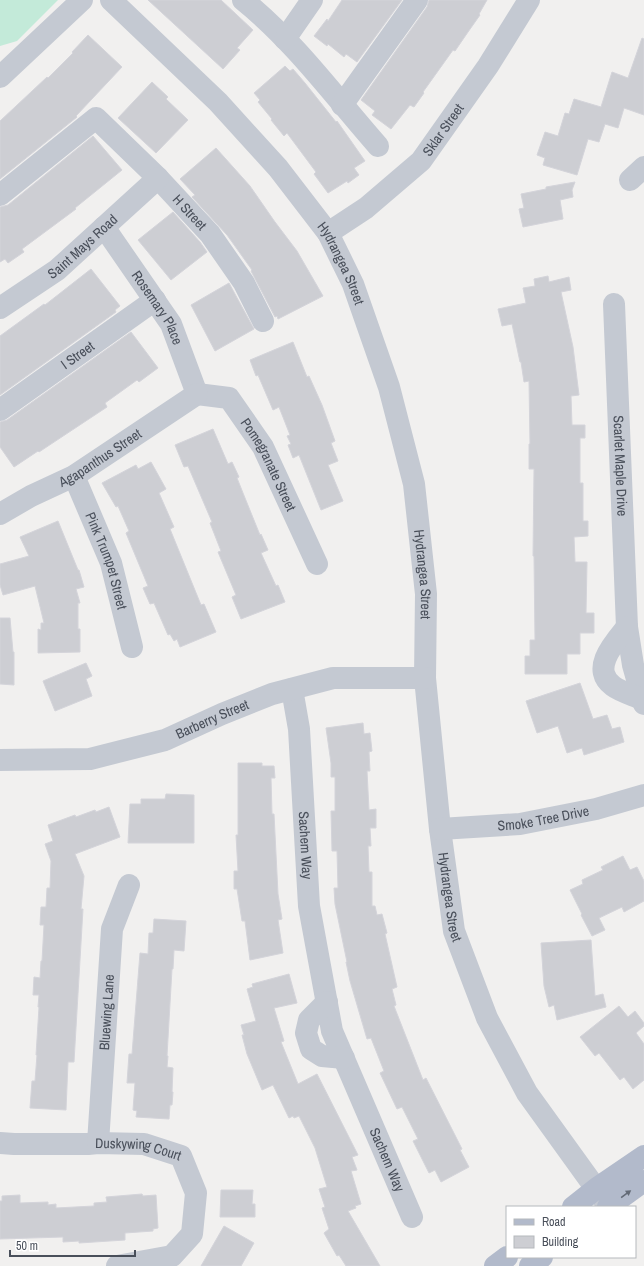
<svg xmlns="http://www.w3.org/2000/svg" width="644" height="1266" viewBox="0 0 644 1266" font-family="'Archivo Narrow',sans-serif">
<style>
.green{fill:#c3ead9}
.building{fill:#cdced3;stroke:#d4d4da}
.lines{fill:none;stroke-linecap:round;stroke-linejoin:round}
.minor{stroke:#c4c9d2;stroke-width:22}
.major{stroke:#b2bacb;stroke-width:22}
.oneway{fill:#636a76}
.labels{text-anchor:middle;stroke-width:4;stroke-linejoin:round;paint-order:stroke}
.street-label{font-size:14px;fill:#494f5a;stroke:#fff}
</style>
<rect width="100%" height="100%" fill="#f1f0ef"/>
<path class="green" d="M0,0H58L17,41L0,46Z"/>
<path class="building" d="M148,0H221L253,30L237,48L240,50L223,69Z
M342,0H402L357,62L346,54L344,57L328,44L327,46L314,36L327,19L328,21Z
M429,0H487L479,14L480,15L468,32L455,51L453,50L423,92L424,93L414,107L410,105L391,129L372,115L375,111L361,100L427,7Z
M88,35L122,67L76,116L77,117L0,179V121L47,77L48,78L73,53L72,52Z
M642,38L644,39V115L624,108L618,128L605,124L599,142L588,139L577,175L543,165L545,158L537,155L545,132L558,136L565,113L569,114L574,99L601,107L612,72L628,78Z
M285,66L290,71L293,69L305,83L336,122L337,121L365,161L354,168L359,175L348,183L347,181L328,193L314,174L316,172L287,133L284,136L271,120L272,119L258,102L260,100L254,93Z
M152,82L168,97L166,99L188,120L156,153L118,118Z
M93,136L122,170L75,208L76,209L22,249L24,252L8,263L5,259L0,262V207L8,205Z
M216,148L250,186L275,222L297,251L323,296L278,319L277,316L275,317L251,271L252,270L227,235L192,197L195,195L180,179Z
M575,182L572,190L573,197L560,200L563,219L523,227L519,209L524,208L521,194L546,189V187Z
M173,212L200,242L207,252L171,280L138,240Z
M91,269L120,306L115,310L116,312L0,395V336L44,304L45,305Z
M548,276L549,282L569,277L571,290L561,292L573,347L579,395L571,396L572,425H585V438H580V483H583V521H588V536L574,537L575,562H587L586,613H594V633H580V654H567V674H525V656H530V640H535L534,556H533L534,469H529V444H530L529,381L524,382L521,362H520L512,324L502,326L498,309L526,303L523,288L535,286L534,279Z
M229,283L254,329L215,351L191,305Z
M131,332L158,368L139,382L137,380L105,403L107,407L39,452L38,451L14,467L0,447V422L7,420Z
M293,342L307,377L309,376L322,405L335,441L331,443L338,461L328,465L343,501L321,510L299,455L293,458L288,445L291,444L287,436L290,435L279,407L273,410L258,375L256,376L250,360Z
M213,429L228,464L232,462L239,477L237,478L243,493L260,535L261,534L268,550L261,553L276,586L278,585L285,602L241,619L232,597L236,595L218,552L221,551L210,523L212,522L188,466L184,467L175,445Z
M151,462L166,489L159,493L174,527L170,529L201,605L204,604L216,632L180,647L177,639L174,641L170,634L168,635L154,603L150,604L143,588L148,586L126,533L129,531L118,506L116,507L102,483L136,465L138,469Z
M58,521L78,570H79L84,587L76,589L80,603H78V629H80V652L38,653V629L41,630V623H44L35,586L3,595L0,585V564L29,556L20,537Z
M0,618H10L13,652H14V685L0,684Z
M86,663L92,676L86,679L92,696L55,711L43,681Z
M580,683L593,719L607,715L612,729L620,727L624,742L584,755L582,748L567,753L558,726L537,733L526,701Z
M363,723L364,734L370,733L372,751L369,752L370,771H367L369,810L376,809V828H370L371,846H368L369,872H372V906H375L377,915L382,914L387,933L385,934L397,987L392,989L396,1005L394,1006L423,1080L426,1078L462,1149L460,1150L469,1167L441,1182L435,1170L429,1173L413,1141L418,1139L402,1107L397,1109L380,1073L384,1071L371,1038L367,1039L350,981L346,962H347L335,904L334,888H338L337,851H332L331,811H335V777H331V763L326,728Z
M238,763H262V766H274L275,778H271L272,814H274L278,894L282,919L278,920L283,953L250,960L245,921H242L237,889H234V871H238L236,835H238Z
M166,794L194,795V843H128L130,804H141V799H165Z
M109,807L120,837L75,854L84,876L81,909H83L74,1062H68L66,1110L30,1108L32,1081H35L37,1055H36L39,1007H38L39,995H33L34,977L40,978L41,961H42L44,925H40L41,907H46L47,888H50L51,861L45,844L53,841L48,825L75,815L76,817L95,810L96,812Z
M623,856L630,870L637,867L644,881V901L624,912L622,907L599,918L605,930L592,936L581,915L582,914L570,890L583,884L582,880L603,870L601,867Z
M154,919L186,921L184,951L174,950L173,969H172L167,1056H168L167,1067L173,1068L172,1092H173L172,1105H170L169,1119L136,1117L137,1111L133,1110L135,1083H127L129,1054H132L140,953L148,954L149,933H153Z
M591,940L595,996L603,994L606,1007L557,1020L554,1005L549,1007L544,986L541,943Z
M289,974L297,1003L274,1008L284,1041L281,1042L298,1084L317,1074L358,1155L352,1157L357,1170L351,1171L361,1204L355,1206L356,1208L348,1211L380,1266H346L339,1255L337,1256L324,1233L329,1229L322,1208L325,1207L319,1189L327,1187L315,1148L299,1116L294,1118L293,1116L289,1118L273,1085L262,1090L247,1054L242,1035H244L241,1025L256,1021L247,989L253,987L252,984Z
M619,1006L628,1017L635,1011L644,1023V1026L636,1033L644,1044V1080L633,1089L624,1077L620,1080L599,1053L595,1056L580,1037Z
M221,1190H253L252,1204H255V1217H220Z
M142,1194L143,1196L156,1195L158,1228L153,1229V1231L125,1233V1240L79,1243V1241L63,1242V1237L0,1239V1201H2V1196L20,1195V1203L48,1202V1205L56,1204V1208L94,1206V1203L107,1202L106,1197Z
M224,1226L254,1243L241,1266H201Z"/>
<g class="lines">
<g class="minor">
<path id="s1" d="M111,0L218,102L278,168L328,233L353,284L389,387L414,484L426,594L425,678L440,829L454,931L487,1018L527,1093L607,1204"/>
<path d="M243,0C295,42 334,96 378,146"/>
<path d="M285,39L312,0"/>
<path d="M0,77L82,0"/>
<path d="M342,105L417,0"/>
<path d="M630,180L644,167"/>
<path id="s2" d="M0,195L96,118L158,178L210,234L244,283L263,321"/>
<path id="s3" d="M104,227L171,324L197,394"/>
<path id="s4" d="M328,233L366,208L421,161L488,66L529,0"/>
<path id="s5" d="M614,304L627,627L633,665L644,704"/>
<path id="s6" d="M0,308L57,270L158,178"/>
<path id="s7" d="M197,394L229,398L263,447L317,564"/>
<path id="s8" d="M0,410L155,300"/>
<path id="s9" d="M74,476L111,563L132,647"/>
<path id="s10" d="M0,514L31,496L74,476L197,394"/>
<path d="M627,627C614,643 590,669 613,686C621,692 633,695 642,699"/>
<path id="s11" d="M292,689L299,729L309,906L332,1031L412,1217"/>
<path id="s12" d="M0,760L90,759L165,740L222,714L272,694L333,678H425"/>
<path id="s13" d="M440,829L520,824L596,809L644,795"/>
<path d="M327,1002L309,1020L306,1033L311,1049L322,1056L344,1058"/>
<path id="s14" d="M0,1143L14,1144H88L98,1143L144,1144L181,1156L196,1193L192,1234L172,1256L117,1266"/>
<path id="s15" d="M98,1143L112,929L129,885"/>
</g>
<path class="major" d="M573,1207L597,1188L644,1156
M608,1207L644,1181
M495,1266L507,1257
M530,1266L542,1257"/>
</g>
<defs><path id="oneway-solid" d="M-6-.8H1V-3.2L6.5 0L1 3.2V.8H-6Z"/></defs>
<use class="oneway" href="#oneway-solid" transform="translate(626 1194) rotate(-36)"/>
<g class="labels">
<g class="street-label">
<text dy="5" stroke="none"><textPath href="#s4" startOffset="156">Sklar Street</textPath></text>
<text dy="5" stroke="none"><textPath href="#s2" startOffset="256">H Street</textPath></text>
<text dy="5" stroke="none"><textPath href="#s6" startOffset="103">Saint Mays Road</textPath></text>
<text dy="5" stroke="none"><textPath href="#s1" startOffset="352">Hydrangea Street</textPath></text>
<text dy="5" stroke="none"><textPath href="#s3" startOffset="97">Rosemary Place</textPath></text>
<text dy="5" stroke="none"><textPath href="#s8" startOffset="95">I Street</textPath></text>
<text dy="5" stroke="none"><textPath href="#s10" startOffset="115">Agapanthus Street</textPath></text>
<text dy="5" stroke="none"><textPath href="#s7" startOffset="110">Pomegranate Street</textPath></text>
<text dy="5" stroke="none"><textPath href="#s5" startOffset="162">Scarlet Maple Drive</textPath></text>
<text dy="5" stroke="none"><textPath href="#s9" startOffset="91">Pink Trumpet Street</textPath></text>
<text dy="5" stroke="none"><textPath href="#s1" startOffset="676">Hydrangea Street</textPath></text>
<text dy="5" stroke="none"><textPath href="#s12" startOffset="219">Barberry Street</textPath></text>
<text dy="5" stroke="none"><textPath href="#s13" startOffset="104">Smoke Tree Drive</textPath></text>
<text dy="5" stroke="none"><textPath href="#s11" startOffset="157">Sachem Way</textPath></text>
<text dy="5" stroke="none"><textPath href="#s1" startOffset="1000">Hydrangea Street</textPath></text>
<text dy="5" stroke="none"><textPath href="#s15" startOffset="131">Bluewing Lane</textPath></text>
<text dy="5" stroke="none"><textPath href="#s14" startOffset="139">Duskywing Court</textPath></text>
<text dy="5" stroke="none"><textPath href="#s11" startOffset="485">Sachem Way</textPath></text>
</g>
</g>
<rect x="506" y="1206" width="130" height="52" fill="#ffffff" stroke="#b6b9bd"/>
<rect x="514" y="1219" width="20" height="6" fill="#b2bacb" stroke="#b6b9bd"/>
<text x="542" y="1226" font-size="12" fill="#494f5a">Road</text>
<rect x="514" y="1236" width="20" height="12" fill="#cdced3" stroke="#b6b9bd"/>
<text x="542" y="1246" font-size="12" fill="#494f5a">Building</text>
<path d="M10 1250v6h125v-6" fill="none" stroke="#494f5a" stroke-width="2"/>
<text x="16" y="1250" font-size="12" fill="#494f5a" stroke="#ffffff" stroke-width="3" paint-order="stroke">50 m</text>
</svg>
